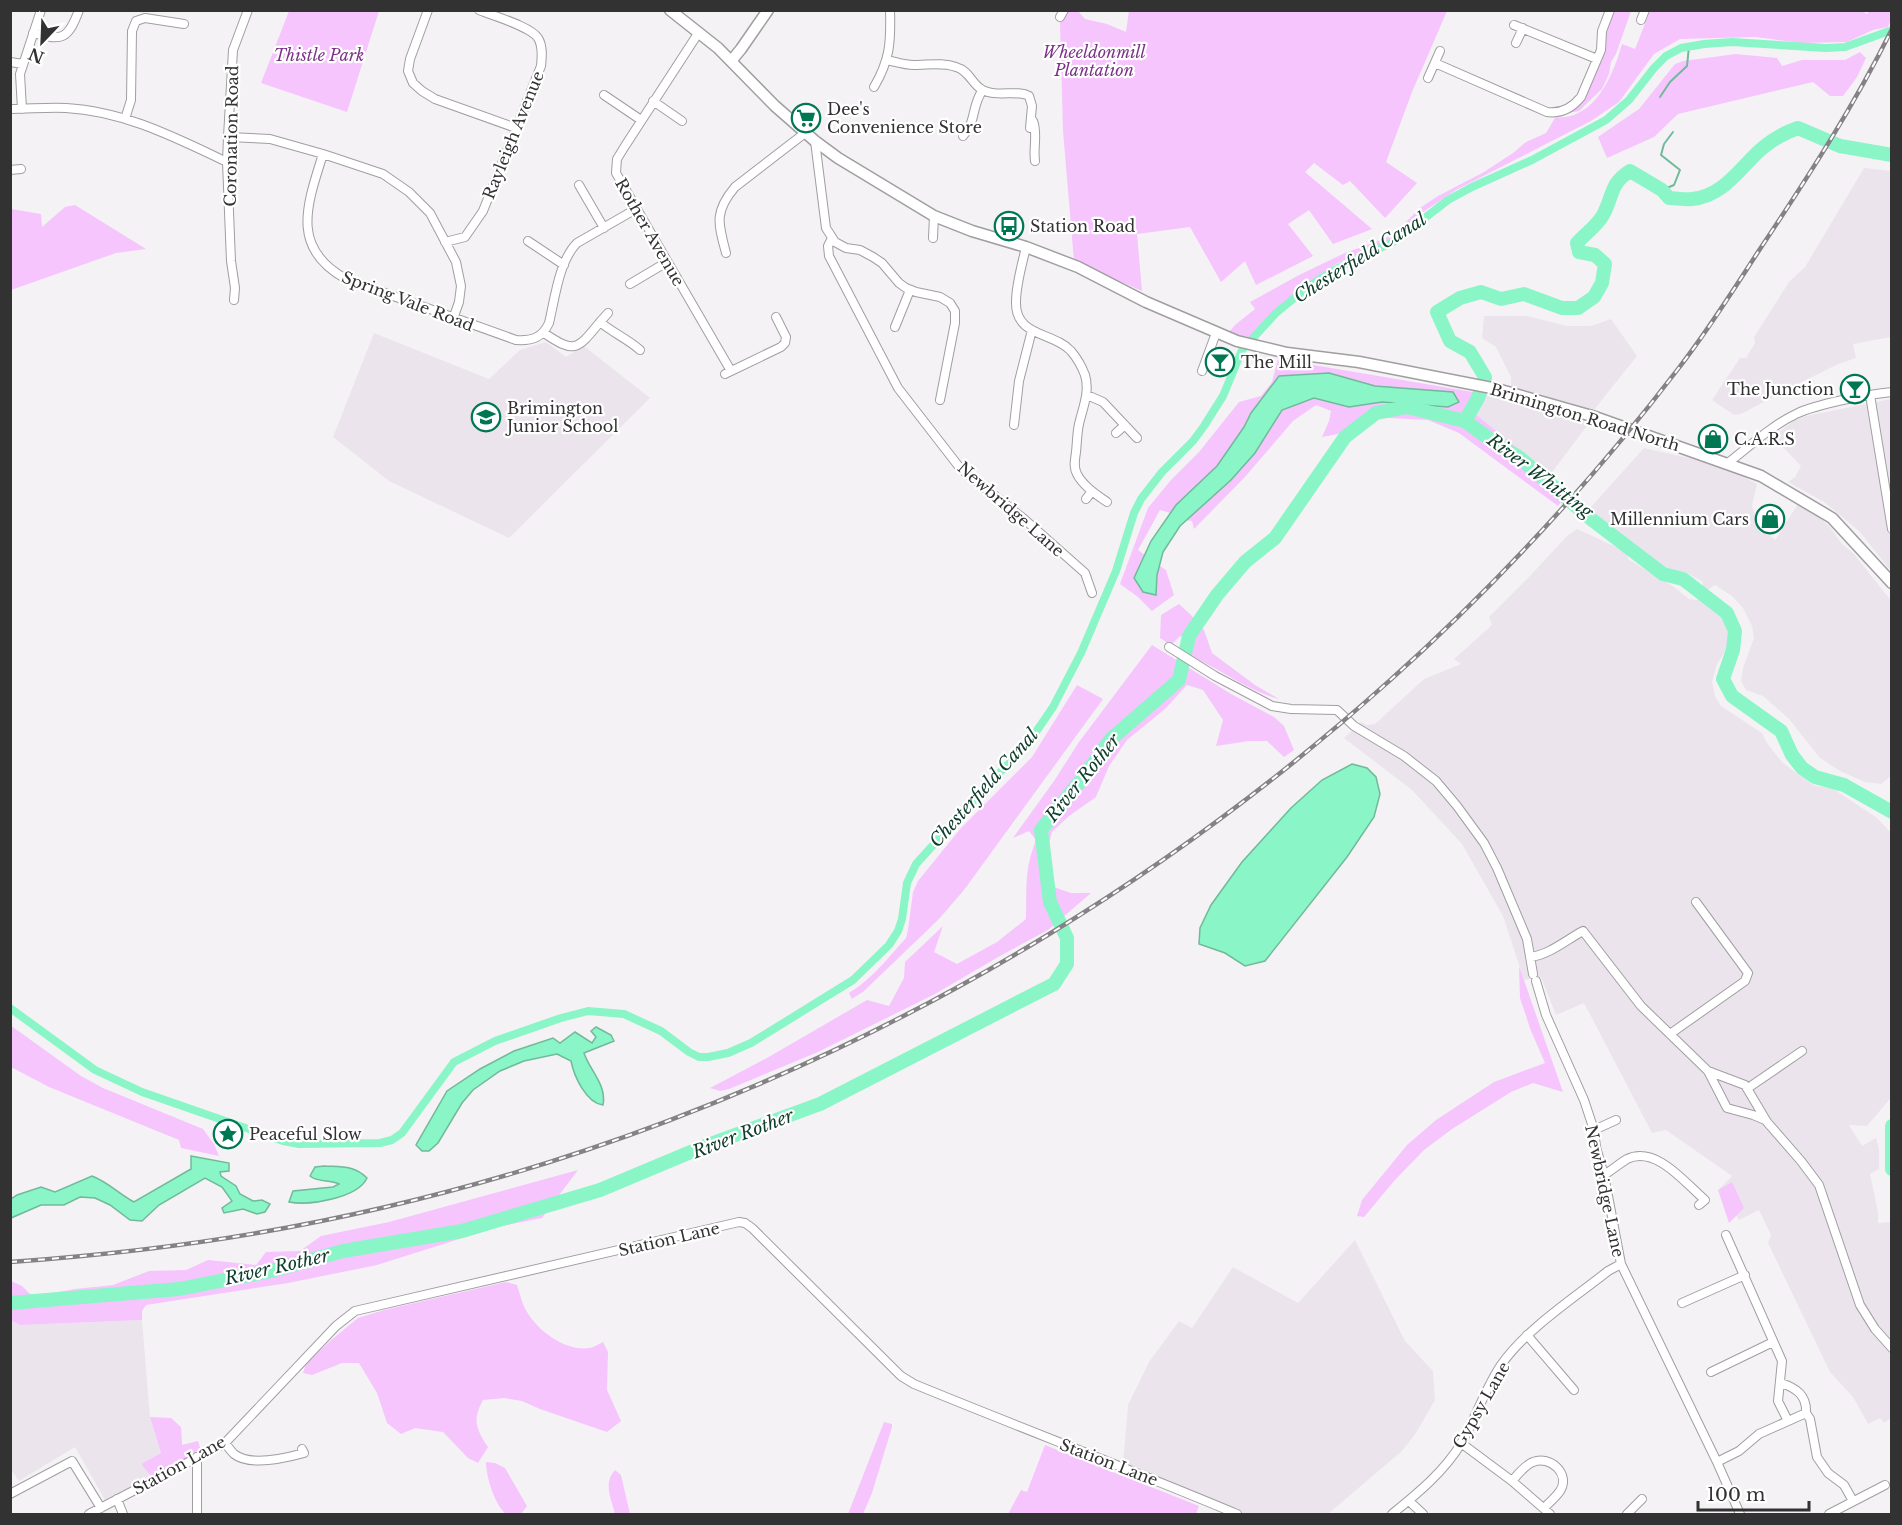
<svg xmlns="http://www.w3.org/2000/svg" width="1902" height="1525" viewBox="0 0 1902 1525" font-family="'Libre Baskerville',serif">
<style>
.built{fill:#ebe4ed}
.green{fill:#f6c5fd}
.water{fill:#8af5c6;stroke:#70ba9a;stroke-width:1.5}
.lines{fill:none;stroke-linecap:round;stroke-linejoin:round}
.stream{stroke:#70ba9a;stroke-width:2}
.canal{stroke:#8af5c6;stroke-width:8}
.river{stroke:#8af5c6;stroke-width:14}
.street-casing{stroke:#a09ea1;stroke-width:10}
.secondary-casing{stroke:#a09ea1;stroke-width:13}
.street{stroke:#fff;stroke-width:8}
.secondary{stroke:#fff;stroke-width:10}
.rail-casing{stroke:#848284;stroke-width:4.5}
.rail{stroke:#fff;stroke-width:2;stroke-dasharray:7;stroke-linecap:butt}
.labels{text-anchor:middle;stroke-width:4.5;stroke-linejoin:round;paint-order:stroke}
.park-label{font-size:16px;font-style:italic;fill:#7b3287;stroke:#fff}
.poi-label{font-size:16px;fill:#333233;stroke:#fff;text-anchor:start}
.street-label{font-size:16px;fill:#333233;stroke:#fff}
.water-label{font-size:18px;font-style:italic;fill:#0e3d2b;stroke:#fff}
</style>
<rect width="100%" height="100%" fill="#f5f2f5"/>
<path class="built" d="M1864,168L1891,171V337L1853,344L1856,358L1836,365L1794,386L1741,414L1734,415L1712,400L1740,358H1746L1755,343L1754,337L1789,282L1805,267Z
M1484,316H1527L1567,326H1591L1611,319L1637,356L1593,411L1511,387V377L1496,347L1482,338Z
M374,333L489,379L520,350L546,342L566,357L584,346L650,398L509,538L389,481L333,437Z
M1473,392L1497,396L1589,423L1550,475L1473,413Z
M1891,399V571L1859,531L1841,516L1824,502L1788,482L1795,477L1801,466L1782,446L1766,442L1793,421L1806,416Z
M1644,448L1698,460L1742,476L1757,484L1752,506L1756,518L1765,530L1775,540L1798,504L1817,515L1830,527L1842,544L1854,554L1892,602V775L1881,784L1865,782L1840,771L1820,758L1789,719L1763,696L1746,690L1741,681L1743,668L1754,638L1752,626L1743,608L1732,596L1715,585L1709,589L1704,603L1728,622L1731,635V643L1717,664L1712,682L1715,696L1721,706L1762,733L1767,743L1782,762L1799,775L1815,786L1832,788L1877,818L1891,833V1100H1889L1867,1126L1849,1125L1862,1146L1876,1138L1879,1149V1169L1870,1174L1878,1212V1223L1891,1222V1418L1884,1423L1880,1418L1868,1424L1853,1397L1830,1372L1768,1243L1771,1235L1759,1210L1739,1220L1720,1188L1732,1176L1666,1130L1652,1133L1584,1003L1556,1015L1541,977L1524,980L1503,916L1462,844L1412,790L1344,738L1361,722L1367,725L1375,724L1424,679L1461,664L1454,659L1492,625L1489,617L1528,578L1567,536L1577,529L1627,552L1628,559L1674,587L1689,599L1697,600L1703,582L1685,572L1673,570L1655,564L1589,509Z
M1355,1240L1405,1341L1433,1371L1435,1400L1416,1433L1402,1451L1328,1514H1245L1123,1463L1128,1405L1149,1362L1179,1321L1192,1328L1233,1267L1298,1303Z
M142,1320L150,1417L161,1453L141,1464L151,1476L105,1500L75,1447L19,1481L11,1470L10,1321L22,1325Z"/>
<path class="green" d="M1860,10L1867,14L1869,11H1891V19L1888,27L1873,30L1847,42L1800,43L1756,37L1680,39L1654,54L1619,102L1591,121L1456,190L1420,214L1394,239L1336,264L1301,288L1271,315L1250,338L1229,332L1235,325L1255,309L1250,302L1301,274L1345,253L1386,238L1402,226L1420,208L1438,196L1484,172L1513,153L1526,142L1546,133L1555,118C1562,117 1568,117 1574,115C1601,105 1615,69 1622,44L1635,49L1650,11Z
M289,11H379L347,112L261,83Z
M1067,11H1078L1085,19L1107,24L1126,32L1129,11H1447L1412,92L1386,162L1417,183L1385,218L1350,181L1343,185L1314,163L1305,172L1372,229L1333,244L1309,210L1288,224L1313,256L1256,285L1245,261L1221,282L1190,227L1137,234L1142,291L1074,261L1063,131L1060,22Z
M1615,11H1631L1616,54L1611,62L1609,74L1602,89L1579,111L1563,114L1575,106L1611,14Z
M1860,52L1866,58L1857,77L1843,96H1830L1813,82L1678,114L1654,137L1607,158L1598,137L1639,109L1675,64L1683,61L1736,54L1777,58L1782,66L1802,60H1845Z
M75,205L146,249L116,253L11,290V209L41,214L42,227L65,207Z
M1278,359L1473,392L1474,413L1570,491L1558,506L1459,433L1428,420L1389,418L1357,421L1338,434L1322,437L1329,421L1331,411L1316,405L1293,421L1244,478L1194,529L1192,521L1183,520L1174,514L1160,510L1138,550L1166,570L1174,595L1152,611L1138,597L1120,584L1148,508L1171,480L1199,452L1239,402L1261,396L1272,382Z
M1179,604L1190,614L1204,630L1212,653L1255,685L1279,699C1246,690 1220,669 1189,655L1191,645L1180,636L1171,645L1160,638L1161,615Z
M1152,645L1231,694L1274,717L1284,726L1294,750L1284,757L1267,741H1249L1216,746L1223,720L1203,690L1187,685L1165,709L1127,740L1109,766L1096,797L1069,816L1052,832L1046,856L1048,885L1071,893H1091L1048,930L1000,956L935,994L818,1052L729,1089L720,1091L710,1088L767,1058L867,1000L889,1006L904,978L905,962L943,926L934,952L957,964L997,942L1026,919C1027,887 1024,871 1036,840L1029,831L1013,838L1054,781L1079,742Z
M1077,685L1103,699L964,890L939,919L864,991L852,999L849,993C872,979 888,958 906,938L908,930L913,892L918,881L961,828L1032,757Z
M1519,966L1563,1092L1533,1083L1511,1092L1452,1129L1424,1150L1394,1181L1364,1217L1357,1216L1362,1200L1407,1145L1436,1120L1494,1082L1545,1063L1531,1031L1520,998Z
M10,1025L81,1076L103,1088L203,1129L214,1144L219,1156L181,1148L179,1140L49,1087L11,1067Z
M578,1170L542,1218L497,1227L377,1265L288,1283L146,1305L142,1311V1320L21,1325L11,1321V1281L22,1286L33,1297L75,1289L113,1285L149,1271L186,1270L208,1260L256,1265L266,1252L300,1251L321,1236L389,1222Z
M1732,1182L1744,1208L1729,1223L1718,1190Z
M506,1282L517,1285C520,1294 522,1304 527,1312C538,1331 566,1352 590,1348C594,1347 599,1344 603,1342L608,1352L607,1390L621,1421L607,1432L540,1409L522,1401L504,1398L483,1400C472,1420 476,1429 488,1447L478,1463L468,1458L443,1432L415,1428L401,1434L387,1423L377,1393L359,1363H342L312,1375L303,1373L306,1364L330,1341L358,1318L384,1310Z
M150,1417L171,1418L181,1427L182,1445L198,1441L201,1451L151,1476L141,1464L161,1453Z
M884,1422L892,1424V1427L872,1493L863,1514H848Z
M1045,1445L1199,1506L1196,1514H1008L1021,1490L1027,1492Z
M486,1462L495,1463L505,1468L527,1506L521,1514H506C495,1505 486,1477 486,1462Z
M615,1470L621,1475L630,1514H615C611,1498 603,1483 615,1470Z"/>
<path class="water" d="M1329,373L1375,386L1453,392L1459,402L1448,407L1382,402L1349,407L1314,398L1282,410L1255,453L1231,480L1180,526L1163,552L1157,575L1156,595L1143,592L1134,578L1151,541L1176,505L1217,466L1244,427L1251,413L1279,376Z
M1352,764L1367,768L1376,777L1380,794L1374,817L1347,857L1265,961L1245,966L1225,953L1199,944L1200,928L1211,905L1242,862L1291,808L1322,780Z
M596,1027L611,1035L614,1041L584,1053C590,1071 607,1085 603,1105C586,1103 574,1076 571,1061L557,1054L524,1061L500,1071L473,1090L462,1103L438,1143L429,1151H422L416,1145L447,1091L480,1069L514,1051L553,1038L560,1043L575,1032L592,1043L596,1037L591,1031Z
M191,1156L229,1163V1171L220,1172L221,1176L236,1186L240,1194L253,1201L262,1200L270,1204L265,1212L257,1214L243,1209L224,1213L222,1208L232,1201L222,1187L205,1178L159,1205L142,1221L130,1220L110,1205L95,1198L80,1197L64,1205H41L11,1218V1199L17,1195L41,1187L55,1192L92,1176C108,1182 119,1194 134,1202L191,1169Z
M324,1166C341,1167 354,1165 367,1178C358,1198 309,1206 289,1202L293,1191L333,1187L339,1184C330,1179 318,1183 310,1176L315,1167Z"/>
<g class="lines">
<path class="stream" d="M1660,97L1670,82L1687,66L1689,46
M1662,190L1674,185L1680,170L1661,155L1664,144L1673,132"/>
<path class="canal" d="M10,1008L95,1070L142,1092L283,1141L299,1144L380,1143L392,1140L402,1133L454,1062L495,1041L561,1018L588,1011L624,1014L661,1031L689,1052L699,1057H708L728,1053L751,1043L853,980L889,945L898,931L902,919L907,883L916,864L993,779L1025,748L1053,707L1081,653L1116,571L1134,513L1141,499L1162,472L1193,441L1204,426L1223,396L1242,350L1276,313L1308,287L1332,271L1395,241L1448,200L1472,187L1532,160L1606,120L1629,100L1654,68L1666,56L1681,48L1704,44L1732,42L1826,48L1845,47L1892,30"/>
<path class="river" d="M1465,421L1495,443L1520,458L1591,519L1663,574L1683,579L1727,613L1735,631L1733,650L1723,679L1732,696L1781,731L1792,755L1802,768L1815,777L1844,785L1892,812
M1892,1126V1169
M10,1303L179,1289L271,1271L343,1251L462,1231L600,1190L705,1146L820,1104L1054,984L1067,964V938L1050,902L1041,830L1085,775L1111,739L1179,680L1189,636L1217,595L1245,562L1275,538L1345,437L1376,413L1407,407L1465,421L1478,398L1485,377L1470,352L1450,341L1437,312L1460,298L1481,292L1501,299L1524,294L1562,308H1578L1594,297L1602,283L1605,264L1595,255L1579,252L1577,243C1585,234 1597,226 1603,215C1613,197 1610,183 1630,171L1662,190L1669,198C1676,198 1685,200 1692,199C1722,196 1738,171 1758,152C1770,141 1783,133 1798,128L1840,146L1892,155"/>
<g class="street-casing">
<path id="street" d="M428,10L410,59L408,71L413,83L422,91L435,99L516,128
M1060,17L1064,10
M1641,20L1645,10
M1514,25L1597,59
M699,32L625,146L617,159L616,173L731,371
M33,33C62,41 68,40 79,10
M1516,43L1523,28
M887,60C896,62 905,65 914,65C928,65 943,62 956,67C971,71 973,89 988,92C1001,96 1018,90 1029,96L1032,106L1030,128
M10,62L23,64
M1435,63L1547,112C1561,114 1572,108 1581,97L1601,50L1602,31L1610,10
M1428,78L1440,51
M874,87C890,60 891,42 890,10
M604,95L641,120
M653,101L682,121
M10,109C29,109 48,107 66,108C124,111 176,138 227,162
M22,109L20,74L41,10
M125,119L131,100L132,31L136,21L145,18L184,24
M1033,121C1038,133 1033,147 1035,161
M963,136C977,120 971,108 982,91
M228,137L270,139L323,154L383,174L409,192L430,213L456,262L461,286L459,302L453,319
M815,141L826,228L835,242L846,248L860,250L873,257L882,263L899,283L906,288L916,292L940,297L950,303L955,311V323L940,400
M323,154C307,205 290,248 346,279L516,340C532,341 542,338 549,323C555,298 559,261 577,243L636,209
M10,170L21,169
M579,185L604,228
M832,238L828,246L829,256L898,388L960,468L1024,519L1085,573L1092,593
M933,238L934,216
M528,241L564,265
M445,242L465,237L483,211L541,66C542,57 543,46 538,38C530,26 493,16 479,10
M1026,247C1022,265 1016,284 1016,302C1015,337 1054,332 1071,351C1076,357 1082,367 1085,375C1090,392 1083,407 1079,424C1077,433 1077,443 1076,452C1075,460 1073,467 1077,474C1083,486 1097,495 1107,502
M726,253C718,223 714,212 735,187L805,133
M630,284L667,262
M234,300L235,288L231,261L227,162L228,137L233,50L248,10
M600,322L608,313
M895,327L910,290
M544,333C575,354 577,350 600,322C613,333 628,339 640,350
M1202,371L1216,333
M725,374L781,347L785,343L786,337L776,317
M1087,395L1103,402L1137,438
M1870,395L1892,529
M1014,425L1019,381L1032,330
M1116,433L1125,425
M1728,463C1750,446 1771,426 1796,414C1816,404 1869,394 1892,392
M1086,499L1092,491
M1169,647L1215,676L1272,706L1291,709L1337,710L1354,726L1404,756L1436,781L1457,806L1484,843L1497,868L1527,939L1533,974
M1530,957C1549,955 1566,940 1583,931L1641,1006L1708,1071L1727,1108L1753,1115L1765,1120
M1536,981L1546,1015L1584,1100L1594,1130L1596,1147L1604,1175L1621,1264L1717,1462L1740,1514
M1670,1034L1745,981L1748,973L1696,902
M1708,1071L1745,1085L1767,1122L1801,1161L1819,1185L1860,1305L1875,1329L1892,1348
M1748,1088L1802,1051
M1594,1130L1616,1120
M1604,1175C1612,1170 1619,1164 1627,1159C1656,1145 1685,1183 1705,1200L1699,1205
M1726,1235L1782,1361L1778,1401L1788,1421
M1682,1303L1745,1275
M1527,1335L1574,1390
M1711,1372L1773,1342
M1781,1383C1796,1388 1807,1395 1806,1413
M225,1443C228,1447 231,1451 234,1454C250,1467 286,1458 304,1453L302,1449
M1461,1443L1512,1481L1550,1514
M1717,1462L1739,1451L1759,1434L1806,1413L1810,1419L1817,1457L1828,1473L1844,1485L1853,1501
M1512,1481C1518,1474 1525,1465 1533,1462C1550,1455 1571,1474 1560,1491C1556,1497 1549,1503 1544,1508
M10,1494L72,1461L101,1508
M117,1499L123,1514
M1409,1501L1423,1514
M89,1514L225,1443L336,1326L355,1311L739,1222L745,1223L752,1228L901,1376L914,1384C1021,1428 1130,1469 1237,1514
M197,1514V1457
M1392,1514C1417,1494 1445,1471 1462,1442C1476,1417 1485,1389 1501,1365C1526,1329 1574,1298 1608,1271L1621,1264
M1627,1514L1642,1499
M1829,1514L1885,1485"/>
</g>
<g class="secondary-casing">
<path id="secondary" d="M670,10L718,48L775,106L815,141L838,158L934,216L972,231L1026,247L1078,267L1146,302L1237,341L1287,353L1359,362L1497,389L1592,416L1761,476L1832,518L1892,583
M732,60L741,49L768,10"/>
</g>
<use href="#street" class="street"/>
<use href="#secondary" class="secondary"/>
<g class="rail-casing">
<path id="rail" d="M10,1262C93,1256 176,1247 257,1233C819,1137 1332,821 1678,369C1707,332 1732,292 1758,252C1806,180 1853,108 1892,29"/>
</g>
<use href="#rail" class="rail"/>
</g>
<defs>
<g id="supermarket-ring" transform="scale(1.5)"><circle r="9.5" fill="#fff" stroke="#007753" stroke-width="1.5"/><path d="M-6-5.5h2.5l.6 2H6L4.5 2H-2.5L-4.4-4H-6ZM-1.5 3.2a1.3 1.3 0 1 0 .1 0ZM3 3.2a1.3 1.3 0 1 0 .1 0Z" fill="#007753"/></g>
<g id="bus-ring" transform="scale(1.5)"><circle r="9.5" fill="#fff" stroke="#007753" stroke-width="1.5"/><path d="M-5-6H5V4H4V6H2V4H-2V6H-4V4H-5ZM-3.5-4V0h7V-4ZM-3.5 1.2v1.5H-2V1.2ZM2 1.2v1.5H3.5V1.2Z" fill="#007753"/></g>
<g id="bar-ring" transform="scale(1.5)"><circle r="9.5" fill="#fff" stroke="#007753" stroke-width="1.5"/><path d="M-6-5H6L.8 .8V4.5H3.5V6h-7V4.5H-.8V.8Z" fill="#007753"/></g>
<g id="school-ring" transform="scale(1.5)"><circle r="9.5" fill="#fff" stroke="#007753" stroke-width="1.5"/><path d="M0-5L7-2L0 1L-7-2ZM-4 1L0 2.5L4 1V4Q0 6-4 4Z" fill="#007753"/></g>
<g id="shop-ring" transform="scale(1.5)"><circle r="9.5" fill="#fff" stroke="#007753" stroke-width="1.5"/><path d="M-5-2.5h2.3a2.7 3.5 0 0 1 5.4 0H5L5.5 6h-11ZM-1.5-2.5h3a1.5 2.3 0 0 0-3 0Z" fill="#007753"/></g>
<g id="sight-ring" transform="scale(1.5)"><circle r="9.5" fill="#fff" stroke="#007753" stroke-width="1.5"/><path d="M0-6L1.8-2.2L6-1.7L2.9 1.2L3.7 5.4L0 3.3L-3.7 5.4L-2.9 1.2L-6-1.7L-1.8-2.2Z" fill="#007753"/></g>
</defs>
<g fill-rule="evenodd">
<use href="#supermarket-ring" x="806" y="118"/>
<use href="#bus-ring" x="1009" y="226"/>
<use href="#bar-ring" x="1220" y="362"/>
<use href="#bar-ring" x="1855" y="389"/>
<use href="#school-ring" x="486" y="417"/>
<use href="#shop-ring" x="1713" y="439"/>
<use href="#shop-ring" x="1770" y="519"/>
<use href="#sight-ring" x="228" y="1134"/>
</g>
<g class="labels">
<g class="park-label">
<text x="1094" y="58">Wheeldonmill<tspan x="1094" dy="18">Plantation</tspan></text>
<text x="319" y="61">Thistle Park</text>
</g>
<g class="poi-label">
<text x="827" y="115">Dee's<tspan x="827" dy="18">Convenience Store</tspan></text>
<text x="1030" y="232">Station Road</text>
<text x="1241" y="368">The Mill</text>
<text x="1834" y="395" text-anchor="end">The Junction</text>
<text x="507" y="414">Brimington<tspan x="507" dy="18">Junior School</tspan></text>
<text x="1734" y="445">C.A.R.S</text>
<text x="1749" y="525" text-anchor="end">Millennium Cars</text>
<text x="249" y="1140">Peaceful Slow</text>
</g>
<g class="street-label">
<text transform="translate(513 135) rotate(-68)" y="6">Rayleigh Avenue</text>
<text transform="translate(231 136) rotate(-89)" y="6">Coronation Road</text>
<text transform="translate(650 232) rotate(60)" y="6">Rother Avenue</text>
<text transform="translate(408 301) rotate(21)" y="6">Spring Vale Road</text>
<text transform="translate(1585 417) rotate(17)" y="6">Brimington Road North</text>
<text transform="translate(1011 509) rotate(41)" y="6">Newbridge Lane</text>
<text transform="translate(1605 1191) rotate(78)" y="6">Newbridge Lane</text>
<text transform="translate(669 1239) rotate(-13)" y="6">Station Lane</text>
<text transform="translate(1481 1405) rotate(-60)" y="6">Gypsy Lane</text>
<text transform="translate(1109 1462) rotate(21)" y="6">Station Lane</text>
<text transform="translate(179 1465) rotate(-29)" y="6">Station Lane</text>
</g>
<g class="water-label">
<text transform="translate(1360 258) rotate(-32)" y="6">Chesterfield Canal</text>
<text transform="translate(1540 476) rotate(37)" y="6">River Whitting</text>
<text transform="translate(1083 778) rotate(-51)" y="6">River Rother</text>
<text transform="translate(984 788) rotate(-48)" y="6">Chesterfield Canal</text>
<text transform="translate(743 1134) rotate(-21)" y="6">River Rother</text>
<text transform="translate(277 1267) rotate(-13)" y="6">River Rother</text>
</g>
</g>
<rect width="1902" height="1525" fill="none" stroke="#333233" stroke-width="24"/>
<g transform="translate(42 42) rotate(203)" stroke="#ffffff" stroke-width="4.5" paint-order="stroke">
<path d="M0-4.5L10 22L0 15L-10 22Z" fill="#333233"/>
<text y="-9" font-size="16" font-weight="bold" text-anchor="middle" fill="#333233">N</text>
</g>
<path d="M1698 1501v9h111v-9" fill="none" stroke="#333233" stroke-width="3"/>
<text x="1707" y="1501" font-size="18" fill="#333233" stroke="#ffffff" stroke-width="4.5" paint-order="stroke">100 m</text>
</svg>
